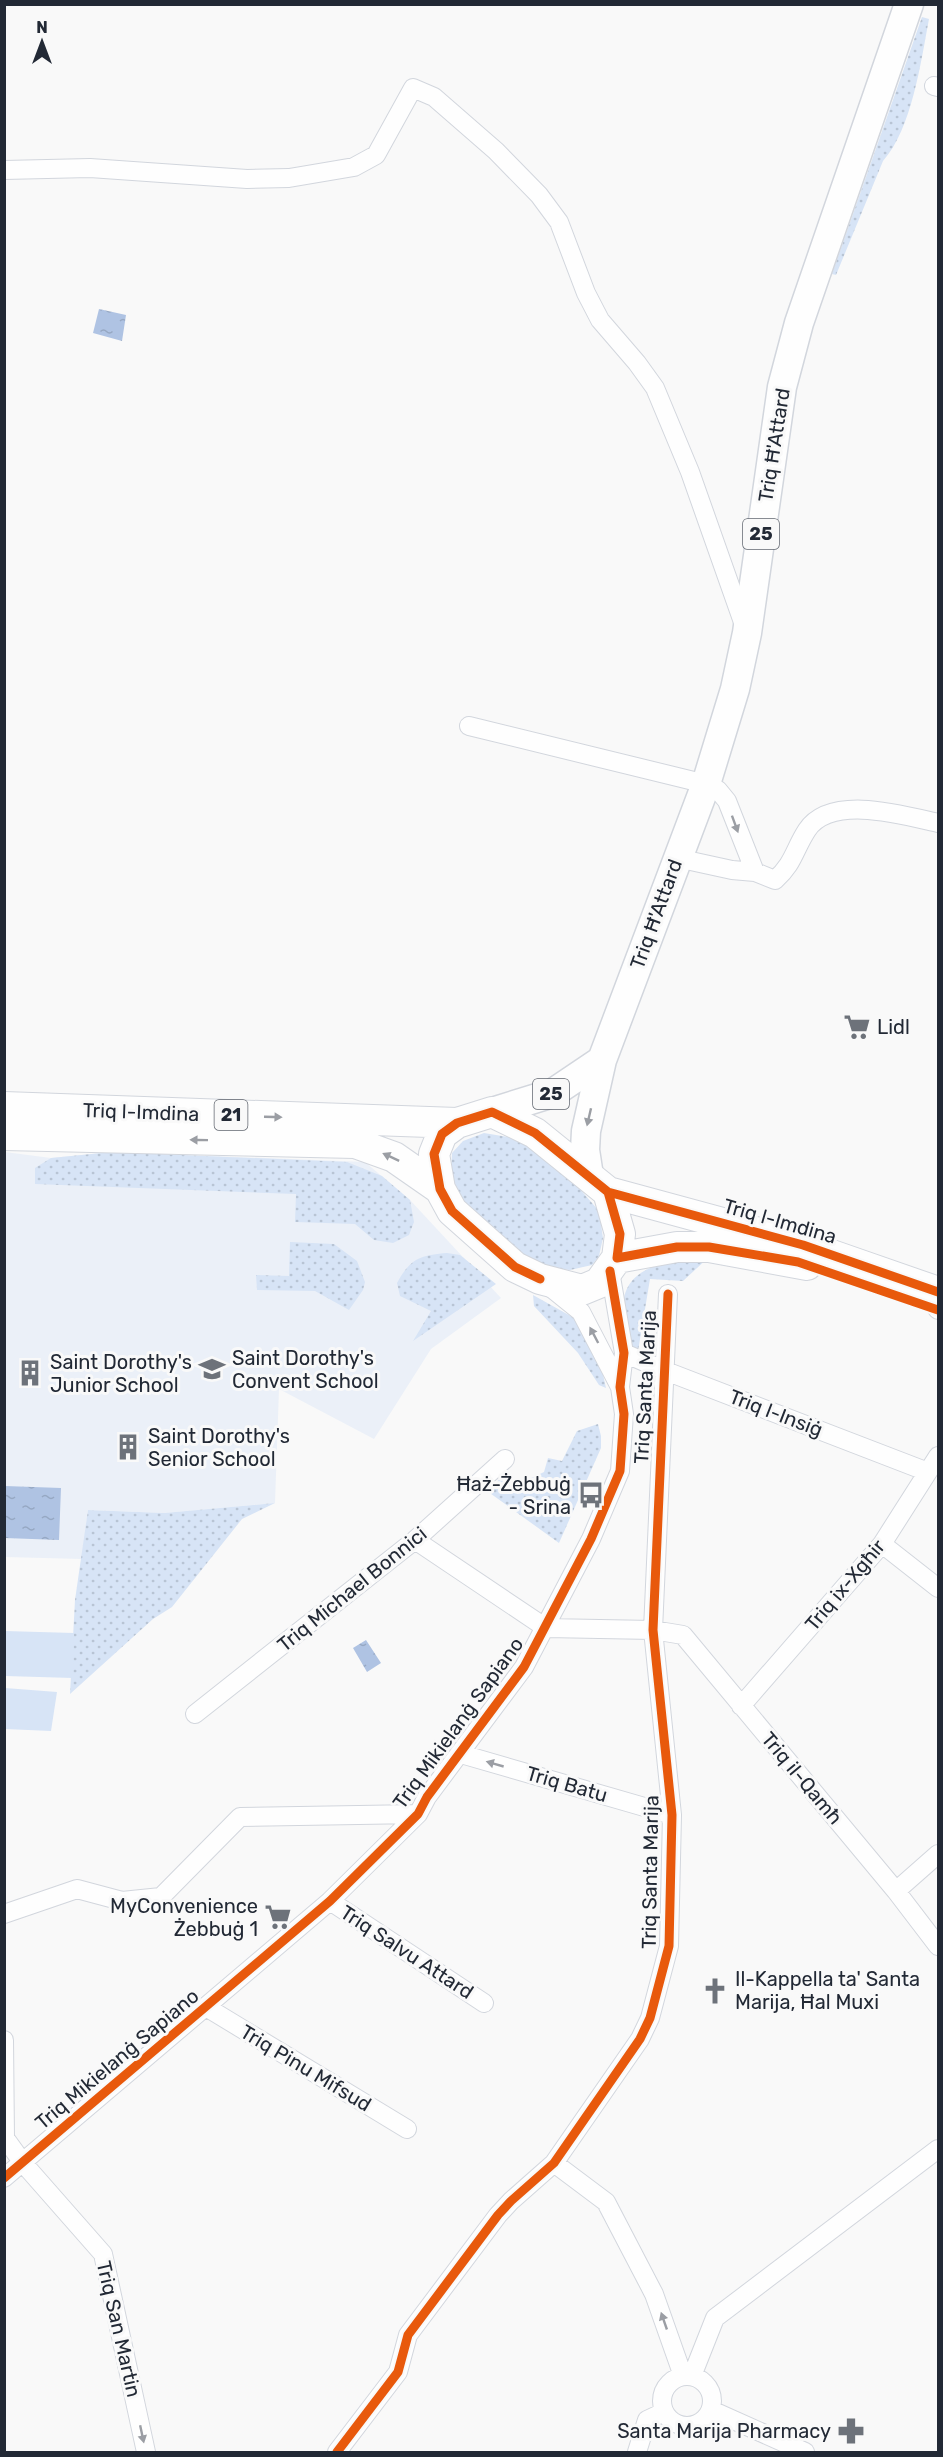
<svg xmlns="http://www.w3.org/2000/svg" width="943" height="2457" viewBox="0 0 943 2457" font-family="Rubik,sans-serif">
<style>
.built{fill:#ebf0f8}
.green{fill:url(#green-dots)}
.pitch{fill:#d7e4f6}
.water{fill:url(#water-ripples)}
.lines{fill:none;stroke-linecap:round;stroke-linejoin:round}
.minor-casing{stroke:#d2d6dd;stroke-width:20}
.primary-casing{stroke:#d2d6dd;stroke-width:31}
.trunk-casing{stroke:#d2d6dd;stroke-width:32}
.minor{stroke:#fefefe;stroke-width:18}
.primary{stroke:#fefefe;stroke-width:28}
.trunk{stroke:#fefefe;stroke-width:30}
.cycleway-casing{stroke:#f9f9f9;stroke-width:13}
.cycleway{stroke:#e8590c;stroke-width:9}
.oneway{fill:#9b9ea4}
.labels{text-anchor:middle;stroke-width:6;stroke-linejoin:round;paint-order:stroke}
.shield{fill:#f9f9f9;stroke:#626770;stroke-width:1.5}
.shield-label{font-size:18px;font-weight:bold;fill:#222935}
.street-label{font-size:20px;fill:#222935;stroke:#f9f9f9}
.poi-label{font-size:20px;fill:#222935;stroke:#f9f9f9;text-anchor:start}
</style>
<defs>
<pattern id="green-dots" width="8" height="8" patternUnits="userSpaceOnUse" patternTransform="scale(1.5)"><rect width="8" height="8" fill="#d7e4f6"/><path d="M2 2h.1M6 6h.1" fill="none" stroke="#b8c4d4" stroke-width="1.8" stroke-linecap="round"/></pattern>
<pattern id="water-ripples" width="26" height="14" patternUnits="userSpaceOnUse" patternTransform="scale(1.5)"><rect width="26" height="14" fill="#afc3e3"/><path d="M2 4q2-2 4 0t4 0M15 11q2-2 4 0t4 0" fill="none" stroke="#96a8c3"/></pattern>
</defs>
<rect width="100%" height="100%" fill="#f9f9f9"/>
<path class="built" d="M5,1152L51,1158L112,1152L365,1162L410,1200L501,1298L431,1349L374,1439L279,1389L275,1503L164,1513L88,1510L82,1559L5,1557Z"/>
<path class="green" d="M922,17L929,19C921,61 912,129 883,161L836,275L832,274Z
M484,1133L508,1137L532,1148L565,1172L599,1211L603,1238L599,1256L592,1265L570,1270L541,1267L484,1228L460,1197L451,1172L452,1153L463,1141Z
M112,1152L347,1162L382,1176L410,1200L414,1222L409,1235L393,1243L374,1240L355,1224L295,1222L296,1194L35,1184V1168L51,1158Z
M290,1242L334,1244L357,1261L365,1282L363,1290L349,1310L315,1291L257,1290L256,1275L289,1276Z
M447,1253L460,1255L496,1284L413,1341L431,1311L400,1296L397,1283C410,1259 420,1255 447,1253Z
M710,1256L683,1281L650,1279L638,1351L630,1346C628,1336 623,1324 623,1314C620,1261 672,1263 710,1256Z
M533,1295L576,1319L600,1361L606,1388L599,1385L578,1353L534,1306Z
M598,1424L601,1436V1448L559,1543L487,1491L505,1474C521,1482 529,1480 544,1472L548,1458L562,1461L577,1431Z
M275,1503L242,1519L172,1607L153,1619L70,1694L75,1600L88,1510L164,1513Z"/>
<path class="pitch" d="M5,1631L74,1633L73,1678L5,1676Z
M5,1688L57,1692L51,1731L5,1729Z"/>
<path class="water" d="M99,309L126,315L122,341L93,333Z
M5,1486L61,1488L59,1540L5,1538Z
M366,1640L381,1663L367,1672L353,1648Z"/>
<g class="lines">
<g class="minor-casing">
<path id="minor" d="M934,86L938,87
M4,170L90,168L247,179L289,178L354,167L376,155L413,88L434,97L496,151L539,195L559,222L586,293L600,320L637,363L655,388L690,472L744,625
M469,726L706,784L718,790L727,801L755,872
M677,858L732,870L755,872L775,880C794,863 794,850 807,830C831,794 903,815 938,823
M550,1287L581,1312L620,1387
M937,1309L938,1310
M624,1353L663,1370L928,1472
M415,1540L546,1628L653,1630L683,1635L896,1891L938,1946
M882,1544L938,1588
M741,1706L882,1544L938,1456
M195,1714L415,1540L505,1459
M461,1754L672,1815
M896,1891L938,1854
M330,1901L484,2003
M4,1914L77,1889L122,1901L161,1897L240,1817L418,1814
M206,2007L407,2129
M4,2040L5,2138L23,2163L103,2254L146,2452
M554,2163L606,2202L654,2294L683,2376
M4,2178L330,1901L418,1814L427,1797L524,1667L591,1539L620,1471L624,1414L620,1387L624,1353L610,1271
M662 2401a25 25 0 1 1 50 0a25 25 0 1 1-50 0Z
M692,2376L715,2318L938,2149
M711,2410L805,2452
M337,2452L398,2372L408,2335L498,2215L511,2201L554,2163L640,2039L650,2018L669,1946L672,1815L653,1630L668,1294
M637,2452L647,2420L664,2412"/>
</g>
<g class="primary-casing">
<path id="primary" d="M492,1112L553,1093L602,1060
M589,1176L585,1150L586,1131L602,1060L706,784L735,689L747,633L782,387L799,323L909,4"/>
</g>
<g class="trunk-casing">
<path id="trunk" d="M4,1107L457,1123
M4,1135L355,1143L394,1157L440,1189
M608,1192L620,1234L617,1258L599,1283L582,1290L540,1279L515,1267L452,1211L440,1189L434,1154L442,1134L457,1123L492,1112L535,1133L608,1192L803,1245L938,1292
M617,1258L677,1247H709L807,1265"/>
</g>
<use href="#minor" class="minor"/>
<use href="#primary" class="primary"/>
<use href="#trunk" class="trunk"/>
<g class="cycleway-casing">
<path id="cycleway" d="M608,1192L620,1234L617,1258L677,1247H709L798,1262L938,1310
M540,1279L515,1267L452,1211L440,1189L434,1154L442,1134L457,1123L492,1112L535,1133L608,1192L803,1245L938,1292
M4,2178L330,1901L418,1814L427,1797L524,1667L591,1539L620,1471L624,1414L620,1387L624,1353L610,1271
M337,2452L398,2372L408,2335L498,2215L511,2201L554,2163L640,2039L650,2018L669,1946L672,1815L653,1630L668,1294"/>
</g>
<use href="#cycleway" class="cycleway"/>
</g>
<defs><path id="oneway-solid" d="M-6-.8H1V-3.2L6.5 0L1 3.2V.8H-6Z" transform="scale(1.5)"/></defs>
<g class="oneway">
<use href="#oneway-solid" transform="translate(735 824) rotate(70)"/>
<use href="#oneway-solid" transform="translate(273 1117) rotate(2)"/>
<use href="#oneway-solid" transform="translate(589 1117) rotate(103)"/>
<use href="#oneway-solid" transform="translate(199 1140) rotate(-179)"/>
<use href="#oneway-solid" transform="translate(391 1157) rotate(-155)"/>
<use href="#oneway-solid" transform="translate(594 1335) rotate(-118)"/>
<use href="#oneway-solid" transform="translate(495 1764) rotate(-164)"/>
<use href="#oneway-solid" transform="translate(664 2321) rotate(-109)"/>
<use href="#oneway-solid" transform="translate(142 2434) rotate(78)"/>
</g>
<defs>
<g id="supermarket-bare" transform="scale(2.07)"><path d="M-6-5.5h2.5l.6 2H6L4.5 2H-2.5L-4.4-4H-6ZM-1.5 3.2a1.3 1.3 0 1 0 .1 0ZM3 3.2a1.3 1.3 0 1 0 .1 0Z" fill="#6d727a" stroke="#f9f9f9" stroke-width="2.5" paint-order="stroke"/></g>
<g id="school-bare" transform="scale(2.07)"><path d="M0-5L7-2L0 1L-7-2ZM-4 1L0 2.5L4 1V4Q0 6-4 4Z" fill="#6d727a" stroke="#f9f9f9" stroke-width="2.5" paint-order="stroke"/></g>
<g id="building-bare" transform="scale(2.07)"><path d="M-4-6H4V6H1V3H-1V6H-4ZM-2.5-4.3h1.7v1.8h-1.7ZM.8-4.3h1.7v1.8H.8ZM-2.5-1h1.7V.8h-1.7ZM.8-1h1.7V.8H.8Z" fill="#6d727a" stroke="#f9f9f9" stroke-width="2.5" paint-order="stroke"/></g>
<g id="bus-bare" transform="scale(2.07)"><path d="M-5-6H5V4H4V6H2V4H-2V6H-4V4H-5ZM-3.5-4V0h7V-4ZM-3.5 1.2v1.5H-2V1.2ZM2 1.2v1.5H3.5V1.2Z" fill="#6d727a" stroke="#f9f9f9" stroke-width="2.5" paint-order="stroke"/></g>
<g id="church-bare" transform="scale(2.07)"><path d="M-1.2-6h2.4v3.5h3.3v2.4h-3.3V6h-2.4V-.1h-3.3v-2.4h3.3Z" fill="#6d727a" stroke="#f9f9f9" stroke-width="2.5" paint-order="stroke"/></g>
<g id="pharmacy-bare" transform="scale(2.07)"><path d="M-2-6h4v4h4v4h-4v4h-4v-4h-4v-4h4Z" fill="#6d727a" stroke="#f9f9f9" stroke-width="2.5" paint-order="stroke"/></g>
</defs>
<g fill-rule="evenodd">
<use href="#supermarket-bare" x="857" y="1027"/>
<use href="#school-bare" x="212" y="1369"/>
<use href="#building-bare" x="30" y="1373"/>
<use href="#building-bare" x="128" y="1447"/>
<use href="#bus-bare" x="591" y="1495"/>
<use href="#supermarket-bare" x="278" y="1917"/>
<use href="#church-bare" x="715" y="1991"/>
<use href="#pharmacy-bare" x="851" y="2431"/>
</g>
<g class="labels">
<g class="shield">
<rect x="743" y="519" width="36" height="30" rx="4.5"/>
<rect x="533" y="1079" width="36" height="30" rx="4.5"/>
<rect x="214.5" y="1100" width="33" height="30" rx="4.5"/>
</g>
<g class="shield-label">
<text x="761" y="540">25</text>
<text x="551" y="1100">25</text>
<text x="231" y="1121">21</text>
</g>
<g class="street-label">
<text transform="translate(774 445) rotate(-81)" y="7">Triq Ħ'Attard</text>
<text transform="translate(656 914) rotate(-70)" y="7">Triq Ħ'Attard</text>
<text transform="translate(141 1112) rotate(2)" y="7">Triq l-Imdina</text>
<text transform="translate(780 1221) rotate(16)" y="7">Triq l-Imdina</text>
<text transform="translate(645 1387) rotate(-87)" y="7">Triq Santa Marija</text>
<text transform="translate(776 1413) rotate(21)" y="7">Triq l-Insiġ</text>
<text transform="translate(845 1585) rotate(-50)" y="7">Triq ix-Xgħir</text>
<text transform="translate(352 1589) rotate(-39)" y="7">Triq Michael Bonnici</text>
<text transform="translate(458 1723) rotate(-54)" y="7">Triq Mikielanġ Sapiano</text>
<text transform="translate(802 1778) rotate(50)" y="7">Triq il-Qamħ</text>
<text transform="translate(567 1784) rotate(16)" y="7">Triq Batu</text>
<text transform="translate(650 1872) rotate(-89)" y="7">Triq Santa Marija</text>
<text transform="translate(407 1952) rotate(33)" y="7">Triq Salvu Attard</text>
<text transform="translate(117 2059) rotate(-40)" y="7">Triq Mikielanġ Sapiano</text>
<text transform="translate(306 2068) rotate(31)" y="7">Triq Pinu Mifsud</text>
<text transform="translate(119 2329) rotate(77)" y="7">Triq San Martin</text>
</g>
<g class="poi-label">
<text x="877" y="1034">Lidl</text>
<text x="232" y="1365">Saint Dorothy's<tspan x="232" dy="23">Convent School</tspan></text>
<text x="50" y="1369">Saint Dorothy's<tspan x="50" dy="23">Junior School</tspan></text>
<text x="148" y="1443">Saint Dorothy's<tspan x="148" dy="23">Senior School</tspan></text>
<text x="571" y="1491" text-anchor="end">Ħaż-Żebbuġ<tspan x="571" dy="23">- Srina</tspan></text>
<text x="258" y="1913" text-anchor="end">MyConvenience<tspan x="258" dy="23">Żebbuġ 1</tspan></text>
<text x="735" y="1986">Il-Kappella ta' Santa<tspan x="735" dy="23">Marija, Ħal Muxi</tspan></text>
<text x="831" y="2438" text-anchor="end">Santa Marija Pharmacy</text>
</g>
</g>
<rect width="943" height="2457" fill="none" stroke="#222935" stroke-width="12"/>
<g transform="translate(42 42)" stroke="#f9f9f9" stroke-width="4.5" paint-order="stroke">
<path d="M0-4.5L10 22L0 15L-10 22Z" fill="#222935"/>
<text y="-9" font-size="16" font-weight="bold" text-anchor="middle" fill="#222935">N</text>
</g>
</svg>
